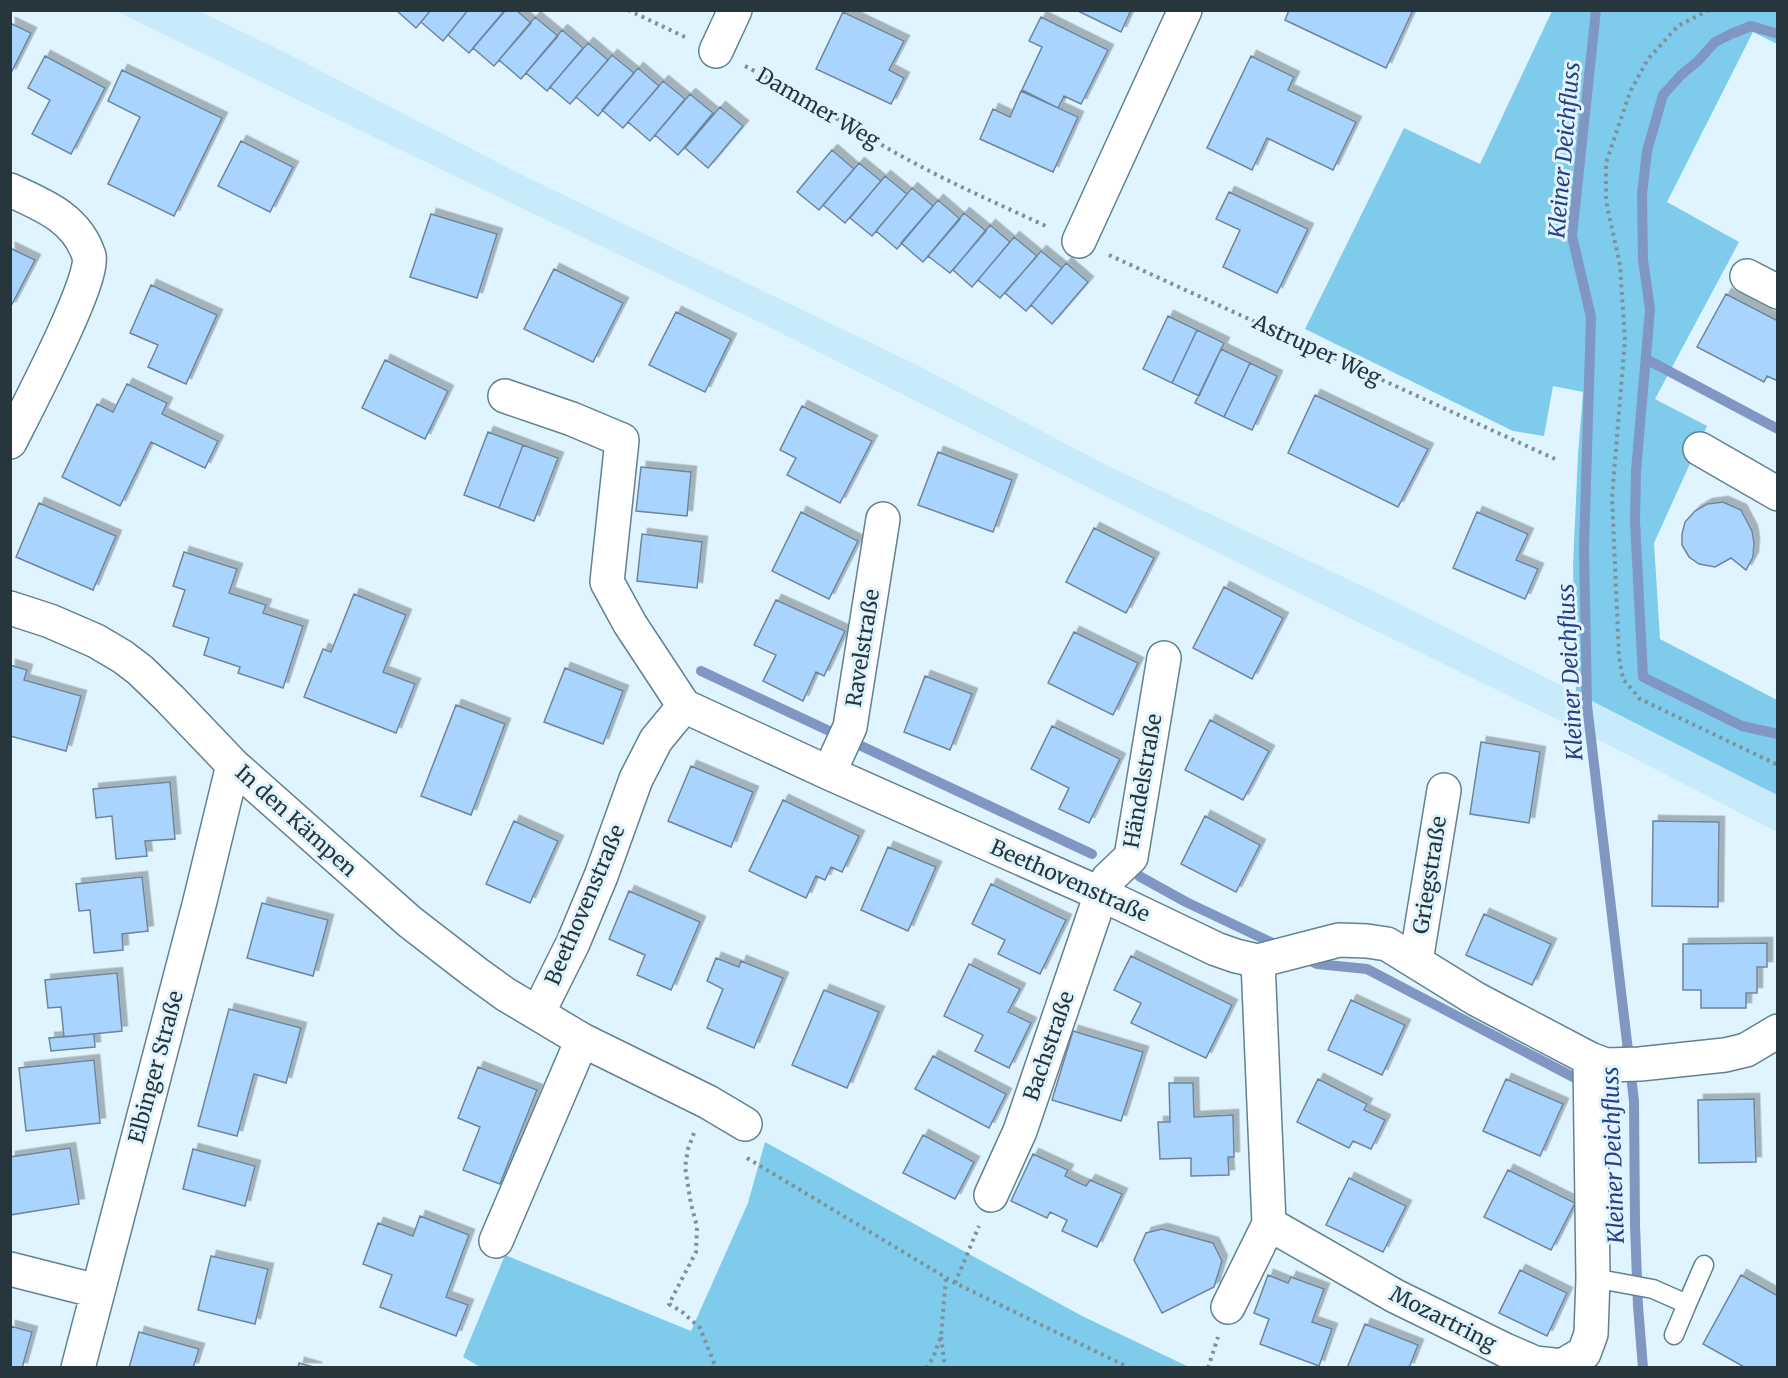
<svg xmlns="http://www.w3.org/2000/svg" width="1788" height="1378" viewBox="0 0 1788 1378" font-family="Merriweather,serif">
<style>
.built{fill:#c7ebfb}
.green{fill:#7ecbeb}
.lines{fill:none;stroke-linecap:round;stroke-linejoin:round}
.stream{stroke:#8096c3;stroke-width:10}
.building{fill:#a8d4fe;stroke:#6e859c;stroke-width:1.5;filter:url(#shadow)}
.service-casing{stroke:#618291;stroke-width:21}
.minor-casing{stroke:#618291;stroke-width:36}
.path{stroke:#7e9098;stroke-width:4;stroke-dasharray:3 4.5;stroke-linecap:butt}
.service{stroke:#fff;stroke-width:18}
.minor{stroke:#fff;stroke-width:33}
.labels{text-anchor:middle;stroke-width:6;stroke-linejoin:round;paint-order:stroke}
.street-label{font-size:21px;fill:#27363c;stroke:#dff4fe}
.water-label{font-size:22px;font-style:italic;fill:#283f86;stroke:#dff4fe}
</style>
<defs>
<filter id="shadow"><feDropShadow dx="5.5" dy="-5.5" stdDeviation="0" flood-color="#0004"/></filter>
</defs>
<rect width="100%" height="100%" fill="#dff4fe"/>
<path class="built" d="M116,11H199L288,54L520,174L919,366L1102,463L1394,601L1777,795V832L1585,733L1266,577L757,321L355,128Z"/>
<path class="green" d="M1552,11H1777V44L1753,32L1667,202L1739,242L1655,399L1707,426L1654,543L1660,639L1777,700V795L1576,693L1573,566L1578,455L1583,392L1553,386L1544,436L1513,431L1305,329L1404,128L1480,164Z
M765,1142L1082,1316L1189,1367L482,1368L463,1357L505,1255L691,1331L748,1203Z"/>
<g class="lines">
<path class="stream" d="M1596,10L1572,236L1591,317L1584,548L1587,705L1634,1101L1635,1225L1638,1306L1643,1368
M1778,34L1751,26L1731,34L1715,42L1698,61L1681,75L1663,95L1647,151L1642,194L1643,260L1650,309L1636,471L1635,521L1643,677L1742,726L1778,734
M1646,359L1778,429
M701,671L1092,854
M1139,876L1186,902L1281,947
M1303,958L1317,964L1367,969L1617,1100"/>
</g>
<path class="building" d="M396,10H431L416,28Z
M431,10H468L443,41L421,22Z
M468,10L505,11L469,53L448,35Z
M505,10H516L531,23L494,66L473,48Z
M1076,10H1131L1121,32Z
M1289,10H1413L1386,68L1285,20Z
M843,12L904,41L889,70L904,78L891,104L816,69Z
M535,17L558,36L521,79L499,60Z
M1041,17L1108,50L1081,104L1064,96L1058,108L1022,90L1042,47L1029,41Z
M10,23L31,33L10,75Z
M562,30L583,48L547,91L526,73Z
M588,43L608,60L570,104L550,87Z
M612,55L634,73L598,116L576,97Z
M45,56L105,88L71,154L32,134L50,100L28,88Z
M1251,56L1294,77L1288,90L1356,122L1333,170L1267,138L1252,170L1207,148Z
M638,68L659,86L623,128L602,110Z
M122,70L222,118L174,216L108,184L140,117L108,101Z
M663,81L685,99L650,141L628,122Z
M1021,91L1078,117L1053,172L980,139L993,109L1010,117Z
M690,94L713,113L678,155L655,135Z
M720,107L743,126L708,168L685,148Z
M241,141L293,167L270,212L218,186Z
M832,150L854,169L819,210L797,192Z
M859,163L881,181L845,223L823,205Z
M885,176L907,194L872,236L850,218Z
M912,188L933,206L897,249L876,231Z
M1229,192L1308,229L1277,293L1223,267L1240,230L1216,219Z
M938,200L960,219L923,262L901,243Z
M964,213L986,231L950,273L928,256Z
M431,214L497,234L477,298L410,277Z
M990,225L1010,242L972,287L953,270Z
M1014,237L1037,256L1000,298L978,280Z
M10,248L35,260L10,308Z
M1041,251L1062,268L1026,311L1005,293Z
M1066,263L1088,282L1052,324L1031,305Z
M554,269L623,303L593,362L524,329Z
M151,285L217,315L186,384L148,367L158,345L130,333Z
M1726,294L1778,321V381L1767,376L1764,382L1697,347Z
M676,312L731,339L705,392L649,365Z
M1168,316L1197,330L1172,383L1143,369Z
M1197,330L1224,343L1199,396L1172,383Z
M1221,349L1250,363L1224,417L1195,403Z
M385,360L448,391L425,439L362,408Z
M1250,363L1277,376L1252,430L1224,417Z
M127,384L167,403L162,414L218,441L205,468L151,442L120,506L62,477L97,404L113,412Z
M1315,395L1428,449L1398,507L1288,453Z
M802,406L872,441L840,503L787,475L796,458L780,450Z
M488,432L523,445L499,508L464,495Z
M523,445L558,458L534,521L499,508Z
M938,452L1012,480L993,532L918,505Z
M641,467L691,472L687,516L636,511Z
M1723,502L1741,510L1752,531L1754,543L1753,557L1746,570L1731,558L1715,567L1699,564L1689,557L1682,545V534L1685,522L1695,511L1707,504Z
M39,503L116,536L93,590L16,557Z
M801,512L858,541L829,599L772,571Z
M1477,512L1528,534L1516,560L1538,569L1525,599L1453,568Z
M1094,528L1154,558L1126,613L1066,582Z
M642,534L702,542L697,588L637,581Z
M184,552L237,569L229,593L266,605L263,613L303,626L283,688L238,673L240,667L204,655L209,638L173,626L185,590L173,586Z
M1224,587L1283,618L1252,679L1193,648Z
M354,594L406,615L383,672L415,684L396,733L304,697L323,649L331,652Z
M776,600L845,631L824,676L816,672L803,701L763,681L776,655L754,645Z
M1074,632L1138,663L1113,715L1048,683Z
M10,665L27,670L24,680L81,696L66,751L10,736Z
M565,668L623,691L603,744L544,722Z
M925,676L972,694L950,750L904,732Z
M456,705L505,724L471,815L421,796Z
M1210,720L1269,751L1243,800L1185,770Z
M1052,726L1120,759L1089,823L1059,809L1069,788L1031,769Z
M1481,742L1540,752L1529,823L1470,814Z
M691,766L753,792L731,847L668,821Z
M170,782L175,839L145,841L147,856L116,859L112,816L96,818L93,789Z
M783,800L859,836L842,872L831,867L825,880L816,876L806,898L749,871Z
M1205,816L1260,845L1236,892L1181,864Z
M514,821L558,841L530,903L486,884Z
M1653,821L1719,822L1718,907L1652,906Z
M888,847L936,867L908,931L861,910Z
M142,877L148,931L122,934L123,950L94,953L90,910L79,911L76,884Z
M991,884L1066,920L1040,974L998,954L1005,940L972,924Z
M629,891L700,922L671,990L637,975L645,955L609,939Z
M262,903L328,920L313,976L247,958Z
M1484,914L1551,944L1532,985L1466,955Z
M1767,943V967H1757V993H1746V1008H1701V990H1683V944Z
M1131,956L1232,1005L1206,1058L1131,1023L1141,1003L1114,990Z
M716,958L739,967L741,961L783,978L754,1048L707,1028L723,989L707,981Z
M969,964L1020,989L1008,1012L1031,1023L1009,1068L975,1051L983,1035L944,1016Z
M117,973L122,1031L64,1037L61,1007L48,1008L45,980Z
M824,990L879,1012L847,1088L792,1065Z
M1351,1000L1405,1025L1382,1075L1328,1050Z
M229,1009L301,1028L286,1083L254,1074L237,1136L198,1126Z
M1073,1031L1143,1052L1121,1121L1052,1100Z
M94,1034L95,1047L51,1051L49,1038Z
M933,1056L1006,1094L989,1128L915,1089Z
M94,1060L100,1123L26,1131L19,1068Z
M478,1067L537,1090L500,1184L463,1170L480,1127L458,1118Z
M1318,1079L1367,1104L1364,1110L1385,1120L1371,1149L1353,1141L1349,1148L1297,1122Z
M1506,1079L1563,1104L1540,1156L1483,1131Z
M1169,1083H1193L1194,1117L1233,1115L1234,1157H1228L1229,1175L1191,1176V1158L1160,1159L1158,1122H1170Z
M1754,1099L1756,1162L1699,1163L1698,1100Z
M923,1135L974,1162L955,1199L903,1173Z
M70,1148L79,1204L10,1215V1157Z
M193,1149L255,1166L245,1206L183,1189Z
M1033,1154L1068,1170L1065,1176L1075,1181L1086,1186L1090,1180L1122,1194L1097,1247L1062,1231L1067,1220L1050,1212L1047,1218L1011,1201Z
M1508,1170L1575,1203L1551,1250L1484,1217Z
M1349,1178L1406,1206L1383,1252L1326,1225Z
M420,1216L469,1235L446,1297L468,1305L456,1336L380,1307L392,1275L363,1264L378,1223L413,1236Z
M1162,1229L1213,1243L1222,1261L1214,1287L1162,1313L1134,1260L1146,1233Z
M211,1256L268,1269L255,1324L198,1310Z
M1520,1270L1567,1293L1547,1336L1499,1313Z
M1268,1275L1288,1283L1291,1277L1324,1289L1312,1322L1332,1329L1319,1366L1260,1344L1269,1319L1254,1313Z
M1741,1275L1778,1296V1368H1746L1703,1344Z
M1365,1324L1418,1345L1409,1368H1347Z
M10,1326L32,1332L22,1368H10Z
M139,1332L199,1349L193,1368H129Z
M299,1363L317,1368H298Z"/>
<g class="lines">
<g class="service-casing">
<path id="service" d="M1593,1278L1653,1289L1687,1304L1704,1265
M1674,1335L1687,1304"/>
</g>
<g class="minor-casing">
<path id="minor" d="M716,51L735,10
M10,190C43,205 77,218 89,256C96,278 24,414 10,442
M1079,241L1185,10
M1747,276L1778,292
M505,396L572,419L622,440L607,582L630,624L684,706
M1700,449L1778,494
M10,608L50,621L96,641L123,657L140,670L170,699L233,765L410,922L476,973L505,994L582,1040L708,1102L745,1124
M829,773L850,727L883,519
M1258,961L1269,1224L1395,1296L1505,1350L1535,1363L1562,1366L1584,1353L1591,1334L1593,1278L1590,1059
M1416,961L1444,790
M538,1013L573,943L601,876L636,779L656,740L684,706L829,773L1101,894L1216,949L1236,956L1258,961L1339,940L1367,941L1387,944L1476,999L1590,1059L1606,1065L1640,1064L1725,1055L1746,1050L1778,1031
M991,1195L1020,1131L1101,894L1108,879L1131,857L1164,658
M496,1241L582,1040
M10,1269L97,1291
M1228,1307L1269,1224
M78,1368L199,905L233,765"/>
</g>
<path class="path" d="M628,10L687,38
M1709,10L1678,26L1648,59L1630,92L1606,163V201L1620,265L1625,340L1612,497L1619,657L1623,679L1640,699L1778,765
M745,66C805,97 860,135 920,166C961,188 1005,207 1048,227
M1109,255L1555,459
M694,1133L688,1149L685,1167L691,1204L697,1227L696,1252L669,1304L681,1311L700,1328L716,1368
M747,1158L955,1283L1130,1368
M955,1283L979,1226
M941,1337L945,1368
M926,1368L933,1358L941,1336L946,1278
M1208,1368L1218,1337"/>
<use href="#service" class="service"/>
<use href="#minor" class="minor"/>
</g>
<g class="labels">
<g class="street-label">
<text transform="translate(818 108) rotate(30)" y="7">Dammer Weg</text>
<text transform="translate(1317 350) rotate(25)" y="7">Astruper Weg</text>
<text transform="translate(863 648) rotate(-81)" y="7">Ravelstraße</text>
<text transform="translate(1143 781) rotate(-80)" y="7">Händelstraße</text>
<text transform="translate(296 821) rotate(42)" y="7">In den Kämpen</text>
<text transform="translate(1430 875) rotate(-81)" y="7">Griegstraße</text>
<text transform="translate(1070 881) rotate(24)" y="7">Beethovenstraße</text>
<text transform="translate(585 905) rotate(-67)" y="7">Beethovenstraße</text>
<text transform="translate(1049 1046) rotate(-71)" y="7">Bachstraße</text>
<text transform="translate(156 1067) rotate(-75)" y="7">Elbinger Straße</text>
<text transform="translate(1443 1319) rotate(27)" y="7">Mozartring</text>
</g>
<g class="water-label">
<text transform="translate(1564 150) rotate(-85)" y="8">Kleiner Deichfluss</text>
<text transform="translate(1570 672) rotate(-93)" y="8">Kleiner Deichfluss</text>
<text transform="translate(1613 1155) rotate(-92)" y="8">Kleiner Deichfluss</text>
</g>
</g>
<rect width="1788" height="1378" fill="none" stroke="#27363c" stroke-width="24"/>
</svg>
